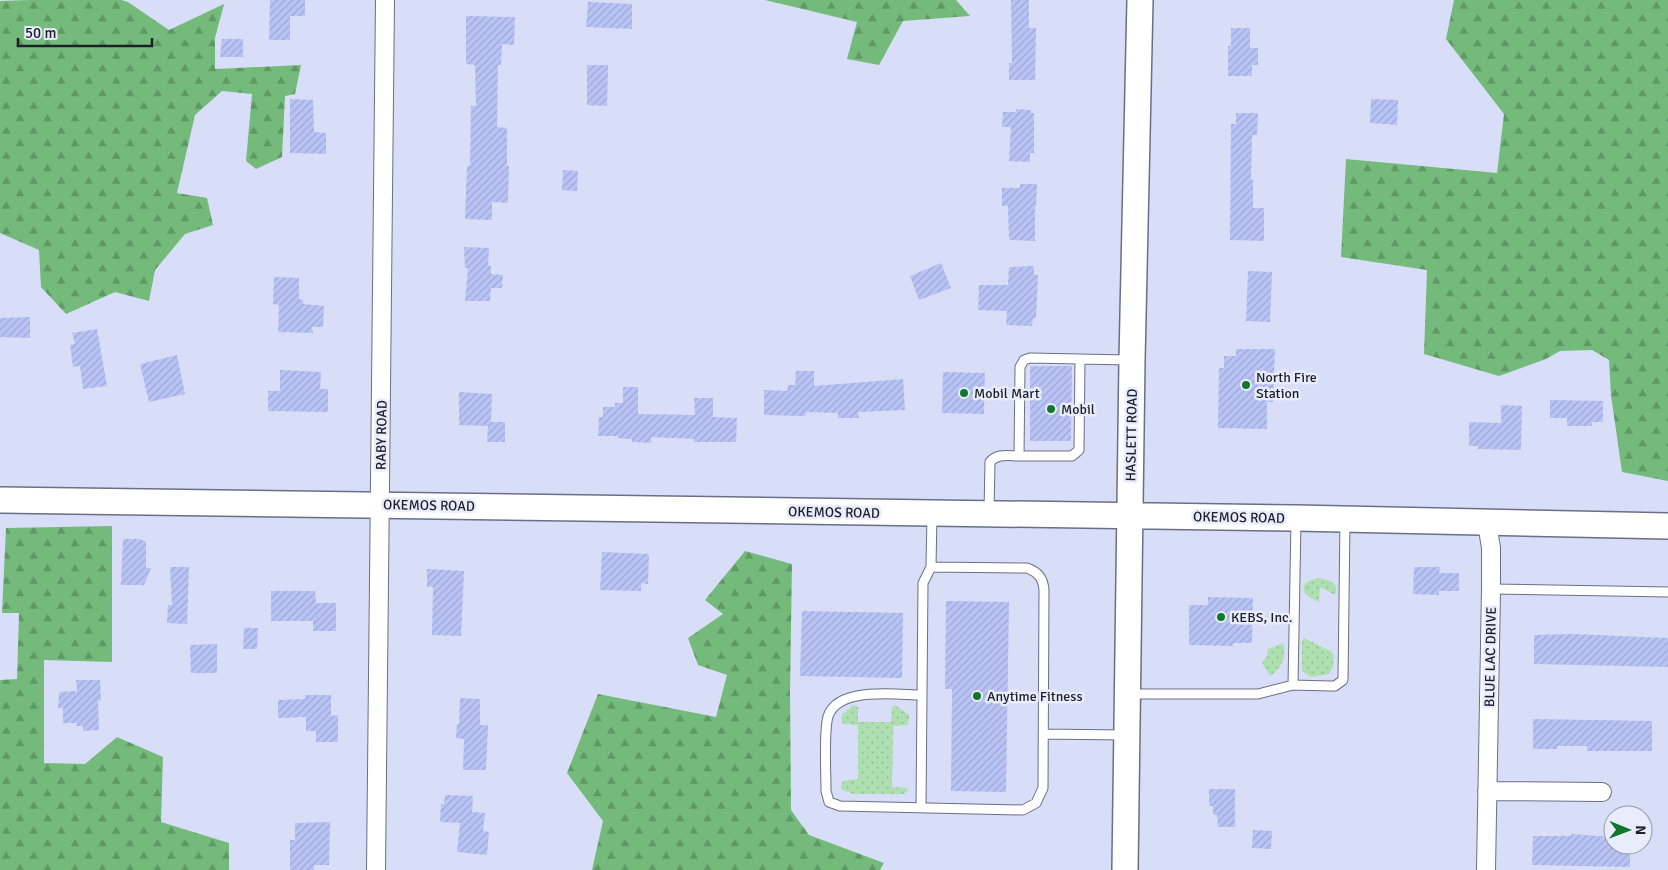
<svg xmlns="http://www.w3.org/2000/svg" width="1668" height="870" viewBox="0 0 1668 870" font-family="Signika,sans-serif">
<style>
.grass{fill:url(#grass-dots)}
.forest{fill:url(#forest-firs)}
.building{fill:url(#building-hatch)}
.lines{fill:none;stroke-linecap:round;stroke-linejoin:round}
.lane-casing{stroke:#6a6f85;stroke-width:11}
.street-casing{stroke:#6a6f85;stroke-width:20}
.secondary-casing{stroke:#6a6f85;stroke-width:28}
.lane{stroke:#fff;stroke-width:9}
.street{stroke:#fff;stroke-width:18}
.secondary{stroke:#fff;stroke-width:25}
.poi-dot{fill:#10782b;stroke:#e8ecfb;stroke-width:2}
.labels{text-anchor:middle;stroke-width:5;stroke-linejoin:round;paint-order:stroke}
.poi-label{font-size:14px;fill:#1e2029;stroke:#e8ecfb;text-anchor:start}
.street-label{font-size:14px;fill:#1e2029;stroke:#e8ecfb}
</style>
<defs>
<pattern id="grass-dots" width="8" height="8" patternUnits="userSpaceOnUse" patternTransform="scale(1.25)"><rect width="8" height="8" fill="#aedfb1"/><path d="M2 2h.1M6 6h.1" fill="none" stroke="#95bf98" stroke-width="1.8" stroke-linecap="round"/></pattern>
<pattern id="forest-firs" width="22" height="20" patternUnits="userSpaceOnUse" patternTransform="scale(1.25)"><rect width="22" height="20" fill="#74bb7b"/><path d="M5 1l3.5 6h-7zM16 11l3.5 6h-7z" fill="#5f9865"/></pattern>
<pattern id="building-hatch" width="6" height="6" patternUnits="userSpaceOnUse" patternTransform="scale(1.25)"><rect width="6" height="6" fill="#b9c3f5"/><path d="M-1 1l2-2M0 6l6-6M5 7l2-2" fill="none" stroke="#9fa7d2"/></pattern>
</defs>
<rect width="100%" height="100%" fill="#d8def7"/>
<path class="grass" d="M1320,578C1330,580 1340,584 1335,595L1320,587L1319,602C1315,600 1307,597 1305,593C1299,582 1313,579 1320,578Z
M1304,638L1330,651L1334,655L1333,667L1329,674L1311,677L1302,671V641Z
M1283,643C1287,657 1282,668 1270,676L1262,663L1267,656L1268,649Z
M853,705L858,707V722H891L892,707L895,705L909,715L908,725L893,726L892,787L907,788L908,790L904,794H853L841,789V786L843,781L858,779V725L843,724L841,718L842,715Z"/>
<path class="forest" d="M30,0H121L128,2L169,30L224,4L215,38V69L301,65L295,94L285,96L282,157L256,169L246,161L252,94L222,91L195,115L177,193L207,198L213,225L185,234L155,270L149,301L115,292L66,314L41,287L39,250L0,233V1Z
M765,0H956L970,16L903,21L879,65L847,59L857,22Z
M1454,0H1668V481L1622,472L1611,395L1609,360L1592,350L1560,351L1546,359L1499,376L1424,354L1427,270L1341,257L1346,159L1497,173L1504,114L1446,39Z
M112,526V662L44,660V763L85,764L117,737L163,757L161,822L229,843V870H0V680L17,679L19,613H2L6,528Z
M745,551L792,564L790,692L791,810L809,835L884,863L880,870H592L603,821L567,773L598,694L716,717L727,675L698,665L688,638L723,614L705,600Z"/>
<path class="building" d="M270,0H305V16H290V40H269Z
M1011,0H1029V28H1036L1035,80H1009V63H1012Z
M588,2L632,4V29L586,27Z
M466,16L515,17L514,45L502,44L501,65H498L497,127L507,128V166H509L508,203L492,202V220L465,219L467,166H470L471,106H476L475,65L466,64Z
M1231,28H1250V48H1258V65H1252V76H1228V46H1231Z
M222,39H243V57H220Z
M587,65H608L607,106L587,105Z
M290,99L313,100L314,132L326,133V154L290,153Z
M1371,99L1398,100L1397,125L1370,123Z
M1016,109L1031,110V113H1034V153H1030V162L1009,161L1011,127H1002L1003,112H1016Z
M1236,113H1258L1257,135H1252L1251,180H1253V208H1264V241L1230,240L1231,124H1236Z
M563,170L578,171L577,191L562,190Z
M1020,184H1037L1036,206H1035V241L1009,240L1008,206H1002V188H1020Z
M464,247L489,248L488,265L491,266V274L503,275L502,288H491L490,301H465L468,268H465Z
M941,263L951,288L919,300L910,276Z
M1034,266V275H1038L1036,318H1033L1032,326L1006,325L1007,311L978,310L979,285H1008L1009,267Z
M1248,271L1272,272L1270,322L1246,321Z
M274,277L299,278V299L303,300V304L324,306L323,327H312L313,333L278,332L279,305L273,304Z
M30,317V338L0,337V318Z
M97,329L107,386L83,389L80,366L73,367L70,345L75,344L72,333Z
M1236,349H1275L1273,402H1267V429L1218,428L1219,368H1224V356H1236Z
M177,355L185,394L149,402L140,364Z
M1030,366H1072L1071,441H1030Z
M280,370L321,372L320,389H328V412L268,411V391H280Z
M796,371H814V386L903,379L905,410L858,412L859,418H838V413L806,412L805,416L764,415V390L787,391L788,385H795Z
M943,372L985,373L984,414L942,413Z
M623,387H638V414L695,415L694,398H713V417L737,418L736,442H694V439L651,437V443L632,442V439L617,438L618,436H598L599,417H603V407H615V403H623Z
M459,392L492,394L491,422H505V442H487L488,426L459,425Z
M1550,400L1603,401V422H1592V426H1567V418H1550Z
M1501,405L1522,406L1521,450L1478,449V446H1469V422L1501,423Z
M123,539H140L146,542V568H151L144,585H121Z
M602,552L649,554L648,584L641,583V591L600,590Z
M170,567H189L187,624L167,623L168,605H172Z
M1414,567H1440L1439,573H1459V591H1439V595L1413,594Z
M427,569L464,571L461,636L432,635L433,587H427Z
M271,591H315L316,603H336V631H313V621H271Z
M1208,597L1253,598L1252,643H1233V646L1189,645V605H1208Z
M946,601L1009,602L1006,792L951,791L952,689H945Z
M802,611L903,613L902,678L800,676Z
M244,628H258L257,649H243Z
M1573,634L1668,638V667L1534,664V635Z
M217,644V673H191L190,645Z
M76,680H100L101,701L98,700L99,730L83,731V726H76L77,723H63V708H58L59,692L77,691Z
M305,695H331V716L338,715V742H316V731H306V717L278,718V700L305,699Z
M460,698L480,699V725H488L486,770H463L464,739L456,738L457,724H459Z
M1533,719L1652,721V751H1587V746H1557V749H1533Z
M1209,789H1235V827H1218L1217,815H1213V806H1209Z
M445,795L473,796L472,812L485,813L483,831L489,832L487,855L457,852L460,823L440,822L441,804H444Z
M330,822L329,865H314V870H290V840H295V823Z
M1253,830L1272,831L1271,849L1252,848Z
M1571,834L1613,837V845H1630V867L1532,865L1533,836H1571Z"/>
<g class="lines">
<g class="lane-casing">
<path id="lane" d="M1019,456H1072L1079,450L1080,360
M989,512L990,462C997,453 1009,456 1019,456L1020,367L1024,360L1030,358L1129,360
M1296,521L1293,685L1330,686H1335L1343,680L1345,520
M1491,589L1668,592
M1129,694H1258L1293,685
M922,695C896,695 832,685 827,721C824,741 826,770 826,791L829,802L840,806L1023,810L1036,803L1043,788L1044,590C1043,578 1038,572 1027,568L931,567
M1043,734L1124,735
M921,808L923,583L931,567L932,515"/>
</g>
<g class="street-casing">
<path id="street" d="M1487,791L1602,792
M376,870L385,0
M1486,870L1491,589V548L1487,523"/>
</g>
<g class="secondary-casing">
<path id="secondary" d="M0,500L1296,518L1668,526
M1125,870L1132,360L1140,0"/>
</g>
<use href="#lane" class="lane"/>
<use href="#street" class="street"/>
<use href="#secondary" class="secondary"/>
</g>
<g class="poi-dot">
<circle cx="1246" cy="385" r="5"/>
<circle cx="964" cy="393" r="5"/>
<circle cx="1051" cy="409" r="5"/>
<circle cx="1221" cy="617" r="5"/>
<circle cx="977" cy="696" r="5"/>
</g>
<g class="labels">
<g class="poi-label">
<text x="1256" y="382">North Fire<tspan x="1256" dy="16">Station</tspan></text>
<text x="974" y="398">Mobil Mart</text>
<text x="1061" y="414">Mobil</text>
<text x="1231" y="622">KEBS, Inc.</text>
<text x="987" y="701">Anytime Fitness</text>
</g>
<g class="street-label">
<text transform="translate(381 435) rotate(-89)" y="5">RABY ROAD</text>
<text transform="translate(1131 435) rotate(-89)" y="5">HASLETT ROAD</text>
<text transform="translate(429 505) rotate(1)" y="5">OKEMOS ROAD</text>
<text transform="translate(834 512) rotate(1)" y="5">OKEMOS ROAD</text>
<text transform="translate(1239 517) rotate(1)" y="5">OKEMOS ROAD</text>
<text transform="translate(1490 657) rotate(-89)" y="5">BLUE LAC DRIVE</text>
</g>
</g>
<g transform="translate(1628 830) rotate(91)"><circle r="24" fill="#e8ecfb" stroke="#979aa7"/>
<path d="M0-4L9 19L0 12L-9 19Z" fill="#10782b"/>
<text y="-8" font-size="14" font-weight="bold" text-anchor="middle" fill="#1e2029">N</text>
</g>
<path d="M18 38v8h134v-8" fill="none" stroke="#1e2029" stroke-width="2.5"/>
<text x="25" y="38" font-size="15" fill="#1e2029" stroke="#e8ecfb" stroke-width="4" paint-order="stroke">50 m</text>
</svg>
